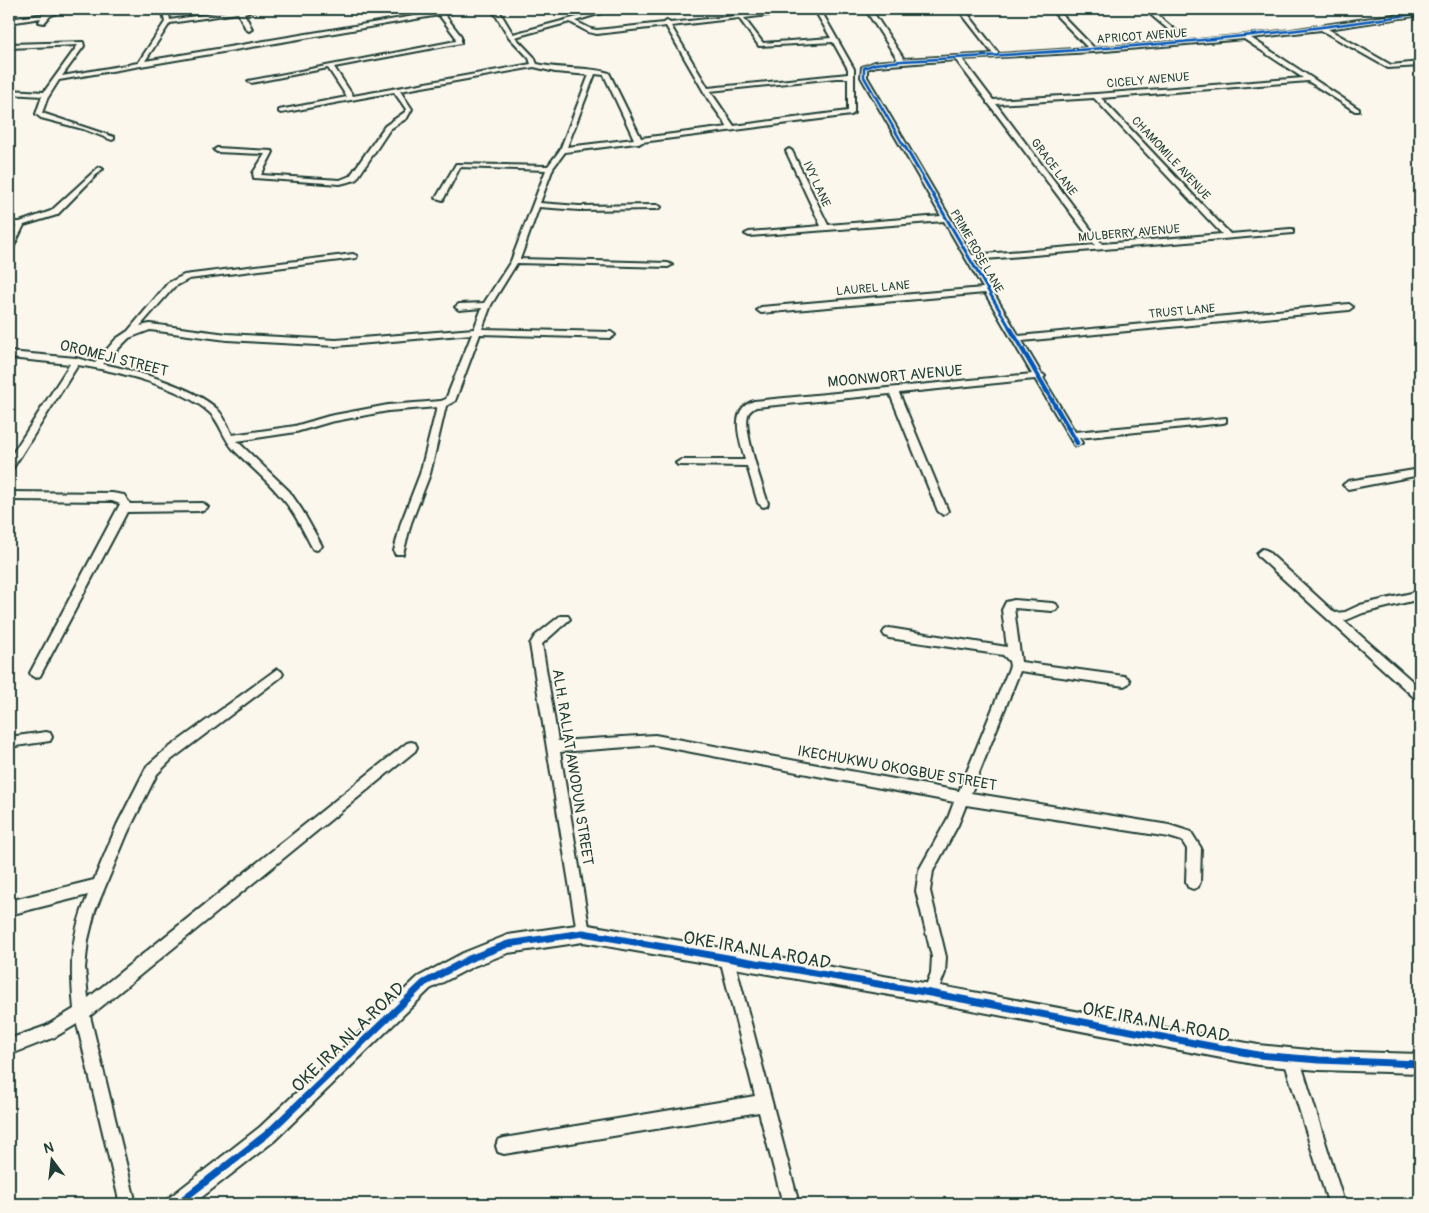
<svg xmlns="http://www.w3.org/2000/svg" width="1429" height="1213" viewBox="0 0 1429 1213" font-family="Pangolin,sans-serif">
<style>
.lines{fill:none;stroke-linecap:round;stroke-linejoin:round}
.minor-casing{stroke:#1f3d34;stroke-width:4}
.tertiary-casing{stroke:#1f3d34;stroke-width:4}
.minor{fill:#fbf7ec;fill-rule:evenodd}
.tertiary{fill:#fbf7ec;fill-rule:evenodd}
.cycleway-far3-casing{stroke:#fbf7ec;stroke-width:4.5}
.cycleway-far2-casing{stroke:#fbf7ec;stroke-width:5}
.cycleway-far1-casing{stroke:#fbf7ec;stroke-width:7}
.cycleway-casing{stroke:#fbf7ec;stroke-width:10}
.cycleway-far3{stroke:#0057b8;stroke-width:2.5}
.cycleway-far2{stroke:#0057b8;stroke-width:3}
.cycleway-far1{stroke:#0057b8;stroke-width:4.5}
.cycleway{stroke:#0057b8;stroke-width:7}
.labels{text-anchor:middle;stroke-width:4;stroke-linejoin:round;paint-order:stroke}
.far-street-label{font-size:12px;fill:#1f3d34;stroke:#fbf7ec}
.street-label{font-size:15px;fill:#1f3d34;stroke:#fbf7ec}
.near-street-label{font-size:18px;fill:#1f3d34;stroke:#fbf7ec}
</style>
<rect width="100%" height="100%" fill="#fbf7ec"/>
<filter id="ink" filterUnits="userSpaceOnUse"><feTurbulence type="fractalNoise" baseFrequency=".02" numOctaves="2"/><feDisplacementMap in="SourceGraphic" scale="10" xChannelSelector="R" yChannelSelector="G"/><feConvolveMatrix kernelMatrix="1 2 1 2 8 2 1 2 1" color-interpolation-filters="sRGB"/></filter>
<g filter="url(#ink)">
<g class="lines">
<g class="minor-casing">
<path id="minor" d="M56,9H65L50,16L44,23L39,22L41,18L9,23V19L45,14Z
M162,9H168L170,20L240,9H260L244,13L252,29L249,31L246,29L238,13L170,23L145,61L456,9H467L444,14L461,36V43L334,67L353,96L531,64L529,58L509,37L492,9H498L513,34L607,9H615L575,21L591,29L597,30L664,23L667,21L670,23L799,9H820L854,69V113L851,115L642,142L639,144L636,143L565,152L553,168L540,203L579,206L657,205L661,207L657,209L579,210L539,207L520,259L668,263L672,265L668,267L517,263L491,305L482,329L611,332L615,335L611,338L480,334L455,401L446,406L430,474L411,523L403,554H395L394,551L401,523L420,474L437,407L388,411L330,422L296,432L237,441L289,491L302,510L322,546L317,550L313,549C303,531 295,512 281,497C267,480 250,466 235,451C223,439 220,422 210,413C181,386 116,371 78,365L13,468L9,469V459L70,364L9,358V352L76,358L95,363L116,339L128,331L168,283L184,275L353,254L357,256L356,258L189,279L174,287L140,326L150,324L227,334L336,340L474,329L482,308L459,310L455,307L459,304L484,303L511,261L546,170L460,167L443,200L436,198L456,164L548,166L560,150L589,75L555,72L534,67L400,91L412,109L407,118L390,129L356,180L340,184L254,178L253,173L265,154L217,152L214,150L217,148L272,151L273,152L261,175L340,180L350,176L385,126L405,112L406,109L394,92L281,113L279,112V110L347,97L328,68L251,83L248,81L456,41L455,36L439,15L59,80L47,99L42,113L114,137V139L112,140L83,129L41,118L36,114L42,96L9,94V90L44,92L78,45L9,48V44L83,42L84,46L62,76L138,63L165,22ZM814,9L831,38L763,43L744,18ZM739,18L759,46L833,42L848,69V74L708,88L671,26ZM570,22L588,32L597,34L666,26L708,99L728,127L641,138L609,73C587,66 561,70 537,64L534,57L515,37ZM595,74L604,75L634,139L567,147ZM836,78H848V111L734,126L710,91ZM150,330L227,340L336,346L472,334L446,399L441,401L388,405L329,416L295,426L232,435C228,426 224,416 217,409C192,386 136,371 103,364L129,338Z
M865,9H871L904,59L993,54L958,9H964L999,54L1088,48L1050,9H1056L1094,48L1182,41L1144,9H1150L1188,41L1291,30L1420,11V15L1328,29L1391,65L1420,62V66L1388,68L1321,30L1251,38L1359,109V111H1355L1308,81L1101,98L1230,234L1290,229H1293V233L974,260L1019,336L1349,304L1353,307L1349,310L1022,341L1041,373L1045,376L1043,378L1075,432L1226,418V422L1223,423L1079,438L1082,443L1077,446L1074,445L1035,379L899,393L948,511L943,515L938,511L890,394L756,407C753,409 749,411 748,415C743,431 762,485 768,503L767,506L763,507L758,503L747,466L678,465L676,463L681,460H745C740,440 728,409 754,401L1032,374L985,293L761,313L757,310L761,307L983,288L944,221L749,236L745,234L749,232L821,226L786,151L789,149L792,151L828,225L941,216L861,77L862,67L875,62L898,60ZM1244,39L1303,78L1096,94L993,100L962,59L1093,52ZM956,60L987,101V103L989,104L1095,245L972,255L867,77V69L876,66ZM1094,98L1222,234L1102,244L996,104Z
M99,167L103,169L101,170L57,215L24,225L13,248L9,250V241L16,226H9V222H20L51,211Z
M1420,469V475L1348,489L1343,485L1348,481Z
M9,492L112,493L124,495L130,504L203,503L208,507L203,511L127,512L40,676L36,678L32,676L30,673L120,504L112,501L9,500Z
M1262,549L1266,550L1335,613L1345,612L1360,605L1420,591V599L1363,613L1344,621L1420,688V700L1416,699L1258,556L1257,553Z
M1014,600L1052,603L1056,604L1058,607L1056,610L1052,611L1014,608L1021,662L1124,676L1128,678L1130,681L1128,684L1124,686L1020,671L971,793L1169,825L1191,832L1201,848L1200,882L1198,887L1193,889L1188,887L1186,882L1187,849L1182,841L1169,837L966,805L958,825L933,871L930,891L946,957L945,973L935,998L930,1000L925,998L923,993L931,973L932,957L916,891L919,870L948,818L954,802L655,745L560,752L590,933L588,938L583,940L578,938L530,644L535,636L560,616H568L570,619L542,644L558,741L655,735L959,791L1010,666L1009,661L1003,655L889,638L885,636L883,633L885,630L889,628L1007,647L1002,610L1006,602Z
M277,669L281,671L283,674L281,677L171,760L157,774L128,832L95,911L88,940L85,968L88,998L407,743L411,742L415,743L417,747L415,751L90,1016L136,1204H120L77,1024L55,1037L9,1055V1039L46,1026L74,1009C70,965 70,937 88,895L9,915V901L94,880L117,825L147,766L163,752Z
M46,732L50,733L52,737L50,741L9,747V737Z
M727,952L732,954L734,959L799,1204H783L759,1112L504,1154L498,1152L496,1146L498,1140L504,1138L755,1096L720,959L722,954Z
M1292,1052L1298,1054L1300,1060L1342,1196L1340,1202L1334,1204L1328,1202L1326,1196L1284,1060L1286,1054Z"/>
</g>
<g class="tertiary-casing">
<path id="tertiary" d="M583,924L930,984L1258,1045L1319,1051L1420,1054V1073L1319,1070L1258,1065L930,1002L583,942L508,953L474,966L430,989L274,1141L193,1204H167L170,1197L260,1127L418,977L463,953L508,935Z"/>
</g>
<use href="#minor" class="minor"/>
<use href="#tertiary" class="tertiary"/>
<g class="cycleway-far3-casing">
<path id="cycleway-far3" d="M904,146L864,77V68L875,64L902,61C1076,51 1248,41 1420,13"/>
</g>
<g class="cycleway-far2-casing">
<path id="cycleway-far2" d="M904,145L1011,330"/>
</g>
<g class="cycleway-far1-casing">
<path id="cycleway-far1" d="M1010,328L1077,443"/>
</g>
<g class="cycleway-casing">
<path id="cycleway" d="M177,1204L267,1134L424,983L469,959L508,944L583,933L930,993L1258,1055L1319,1060L1420,1064"/>
</g>
<use href="#cycleway-far3" class="cycleway-far3"/>
<use href="#cycleway-far2" class="cycleway-far2"/>
<use href="#cycleway-far1" class="cycleway-far1"/>
<use href="#cycleway" class="cycleway"/>
</g>
</g>
<g class="labels">
<g class="far-street-label">
<text transform="translate(1142 36) rotate(-4)" y="4">APRICOT AVENUE</text>
<text transform="translate(1148 80) rotate(-5)" y="4">CICELY AVENUE</text>
<text transform="translate(1171 158) rotate(47)" y="4">CHAMOMILE AVENUE</text>
<text transform="translate(1054 167) rotate(53)" y="4">GRACE LANE</text>
<text transform="translate(817 184) rotate(65)" y="4">IVY LANE</text>
<text transform="translate(1129 233) rotate(-5)" y="4">MULBERRY AVENUE</text>
<text transform="translate(977 251) rotate(60)" y="4">PRIME ROSE LANE</text>
<text transform="translate(873 288) rotate(-5)" y="4">LAUREL LANE</text>
<text transform="translate(1182 311) rotate(-5)" y="4">TRUST LANE</text>
</g>
<g class="street-label">
<text transform="translate(114 358) rotate(14)" y="5">OROMEJI STREET</text>
<text transform="translate(895 376) rotate(-5)" y="5">MOONWORT AVENUE</text>
<text transform="translate(573 767) rotate(81)" y="5">ALH. RALIAT AWODUN STREET</text>
<text transform="translate(897 768) rotate(10)" y="5">IKECHUKWU OKOGBUE STREET</text>
</g>
<g class="near-street-label">
<text transform="translate(757 950) rotate(10)" y="6">OKE IRA NLA ROAD</text>
<text transform="translate(1156 1022) rotate(11)" y="6">OKE IRA NLA ROAD</text>
<text transform="translate(348 1037) rotate(-44)" y="6">OKE IRA NLA ROAD</text>
</g>
</g>
<rect width="1429" height="1213" fill="none" stroke="#fbf7ec" stroke-width="30"/>
<rect x="15" y="15" width="1399" height="1183" fill="none" stroke="#1f3d34" stroke-width="2" filter="url(#ink)"/>
<g transform="translate(52 1160) rotate(345)" stroke="#fbf7ec" stroke-width="4" paint-order="stroke">
<path d="M0-4L9 19L0 12L-9 19Z" fill="#1f3d34"/>
<text y="-8" font-size="14" font-weight="bold" text-anchor="middle" fill="#1f3d34">N</text>
</g>
</svg>
